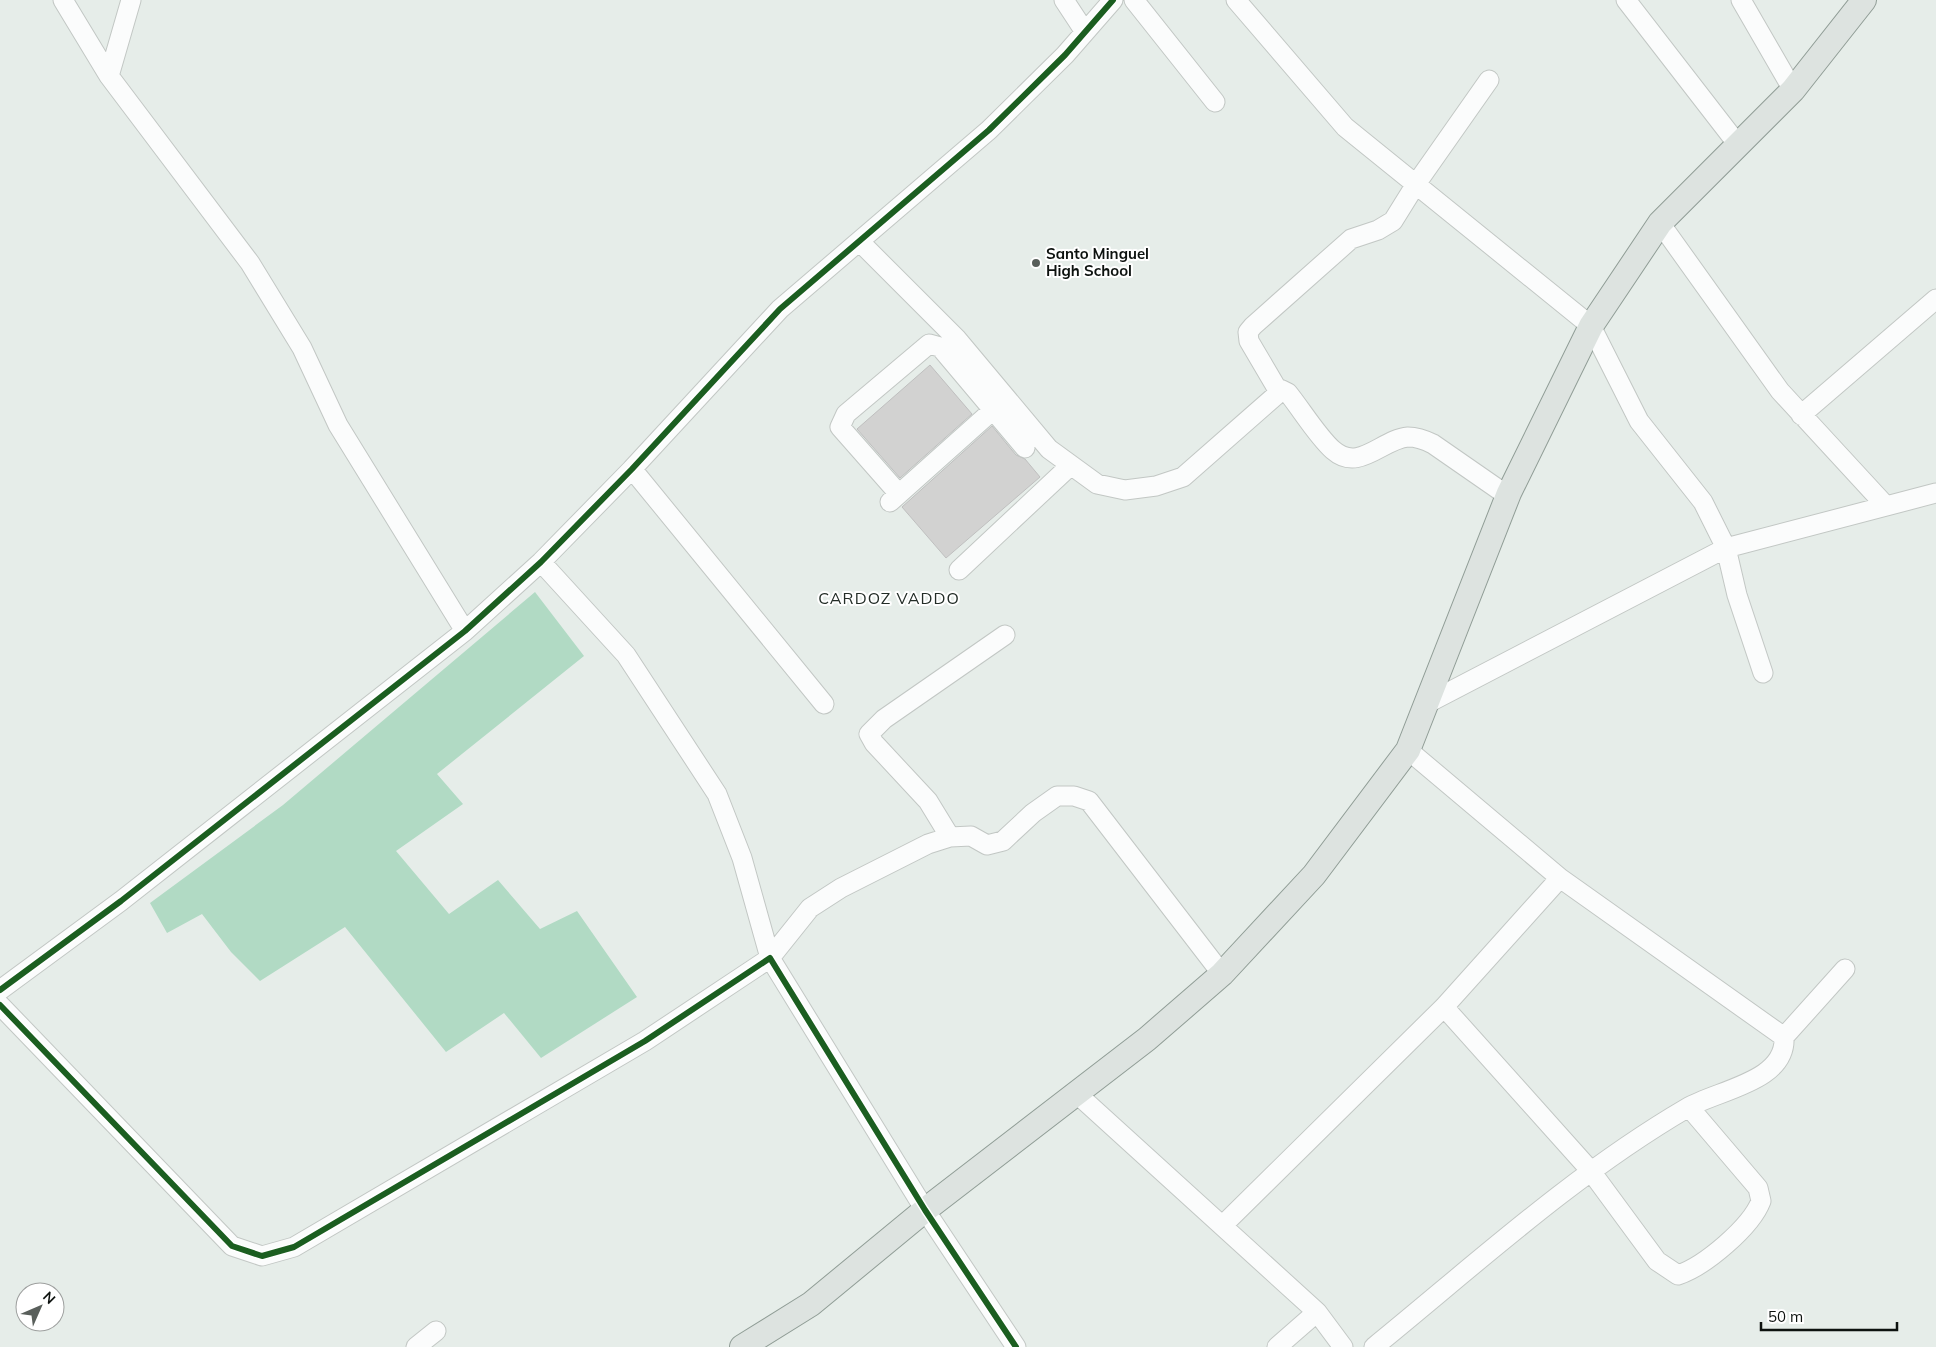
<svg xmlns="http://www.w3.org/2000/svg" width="1936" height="1347" viewBox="0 0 1936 1347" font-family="Mulish,sans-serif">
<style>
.forest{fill:#b1dac4}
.building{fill:#d2d2d1;stroke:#bfbfbf}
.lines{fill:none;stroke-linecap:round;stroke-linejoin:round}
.minor-casing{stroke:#c2c7c4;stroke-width:21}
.major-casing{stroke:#909d96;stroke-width:26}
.minor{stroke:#fbfcfc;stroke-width:19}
.major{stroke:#dde3e0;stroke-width:24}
.cycleway-casing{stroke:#fff;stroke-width:9}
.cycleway{stroke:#1b5e20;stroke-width:6}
.poi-dot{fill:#595f5b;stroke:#fff;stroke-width:2}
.labels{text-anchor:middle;stroke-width:4;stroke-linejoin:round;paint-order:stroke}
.poi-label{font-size:15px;font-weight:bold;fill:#0d120f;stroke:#fff;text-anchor:start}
.neighbourhood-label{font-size:16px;letter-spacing:1px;fill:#232d27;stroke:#fff}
</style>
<rect width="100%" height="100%" fill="#e6ede9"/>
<path class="forest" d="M535,592L584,656L437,774L463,804L396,851L449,914L498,880L540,929L577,911L637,997L541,1058L504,1013L446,1052L345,927L260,981L231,952L202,914L167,933L150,903L283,805Z"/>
<path class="building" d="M930,365L972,414L900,478L857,429Z
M992,426L1016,455L1025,459L1040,477L946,558L902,507Z"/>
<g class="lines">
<g class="minor-casing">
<path id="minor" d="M63,0L109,76L250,263L302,348L338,425L465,631
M1064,0L1085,32
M1134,0L1215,102
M1236,0L1345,127L1591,326L1639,421L1703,502L1726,548L1737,595L1763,673
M1626,0L1739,146
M1741,0L1793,90
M109,76L131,0
M1660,223L1780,391L1886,506
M860,242L957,339L1049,449L1097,484L1125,490L1156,486L1183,477L1282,390L1288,393C1301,409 1318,437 1333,450C1359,473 1382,439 1408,437C1417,437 1425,440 1433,444L1508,496
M1279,392L1249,341L1248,332L1253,326L1351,239L1378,230L1393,221L1416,184L1489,80
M1801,415L1936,299
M632,469L824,704
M899,494L840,427L846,414L929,344L940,347L1025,448
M890,502L1002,402
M541,562L626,655L717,794L742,858L770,958
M959,570L1071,465
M1426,704L1726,548L1936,493
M1408,750L1560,878L1784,1037L1845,969
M950,837L928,801L874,743L869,734L884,719L1005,635
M770,958L810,908L841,888L928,844L950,837L971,836L987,845L1003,841L1033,813L1057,796H1074L1089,801L1222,974
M0,990L121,901L465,631L541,562L632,469L780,309L989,130L1065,55L1113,0
M0,1005L232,1246L262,1256L294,1247L645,1041L770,958L925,1210L1016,1347
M1444,1007L1590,1170L1657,1261L1678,1275C1705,1266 1751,1227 1761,1201L1758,1188L1689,1107
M1076,1093L1317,1312L1343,1347
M1223,1225L1444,1007L1560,878
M416,1347L436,1331
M1277,1347L1317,1312
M1374,1347C1476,1264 1574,1174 1687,1108C1717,1090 1787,1082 1784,1037"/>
</g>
<g class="major-casing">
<path id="major" d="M742,1347L811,1304L925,1210L1147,1039L1222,974L1314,875L1408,750L1509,493L1591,326L1660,223L1793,90L1864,0"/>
</g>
<use href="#minor" class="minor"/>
<use href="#major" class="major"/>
<g class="cycleway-casing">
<path id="cycleway" d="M0,990L121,901L465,631L541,562L632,469L780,309L989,130L1065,55L1113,0
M0,1005L232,1246L262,1256L294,1247L645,1041L770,958L925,1210L1016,1347"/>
</g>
<use href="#cycleway" class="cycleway"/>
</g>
<circle class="poi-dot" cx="1036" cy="263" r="5"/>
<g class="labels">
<g class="poi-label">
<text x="1046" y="259">Santo Minguel<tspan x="1046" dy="17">High School</tspan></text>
</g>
<g class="neighbourhood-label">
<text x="889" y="604">CARDOZ VADDO</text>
</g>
</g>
<g transform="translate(40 1307) rotate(45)"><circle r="24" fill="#ffffff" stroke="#9ea09f"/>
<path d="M0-4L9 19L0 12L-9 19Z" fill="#595f5b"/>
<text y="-8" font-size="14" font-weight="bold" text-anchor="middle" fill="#0d120f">N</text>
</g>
<path d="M1761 1322v8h136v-8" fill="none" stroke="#0d120f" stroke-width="2.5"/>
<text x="1768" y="1322" font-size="15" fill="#0d120f" stroke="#ffffff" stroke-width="4" paint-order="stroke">50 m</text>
</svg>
